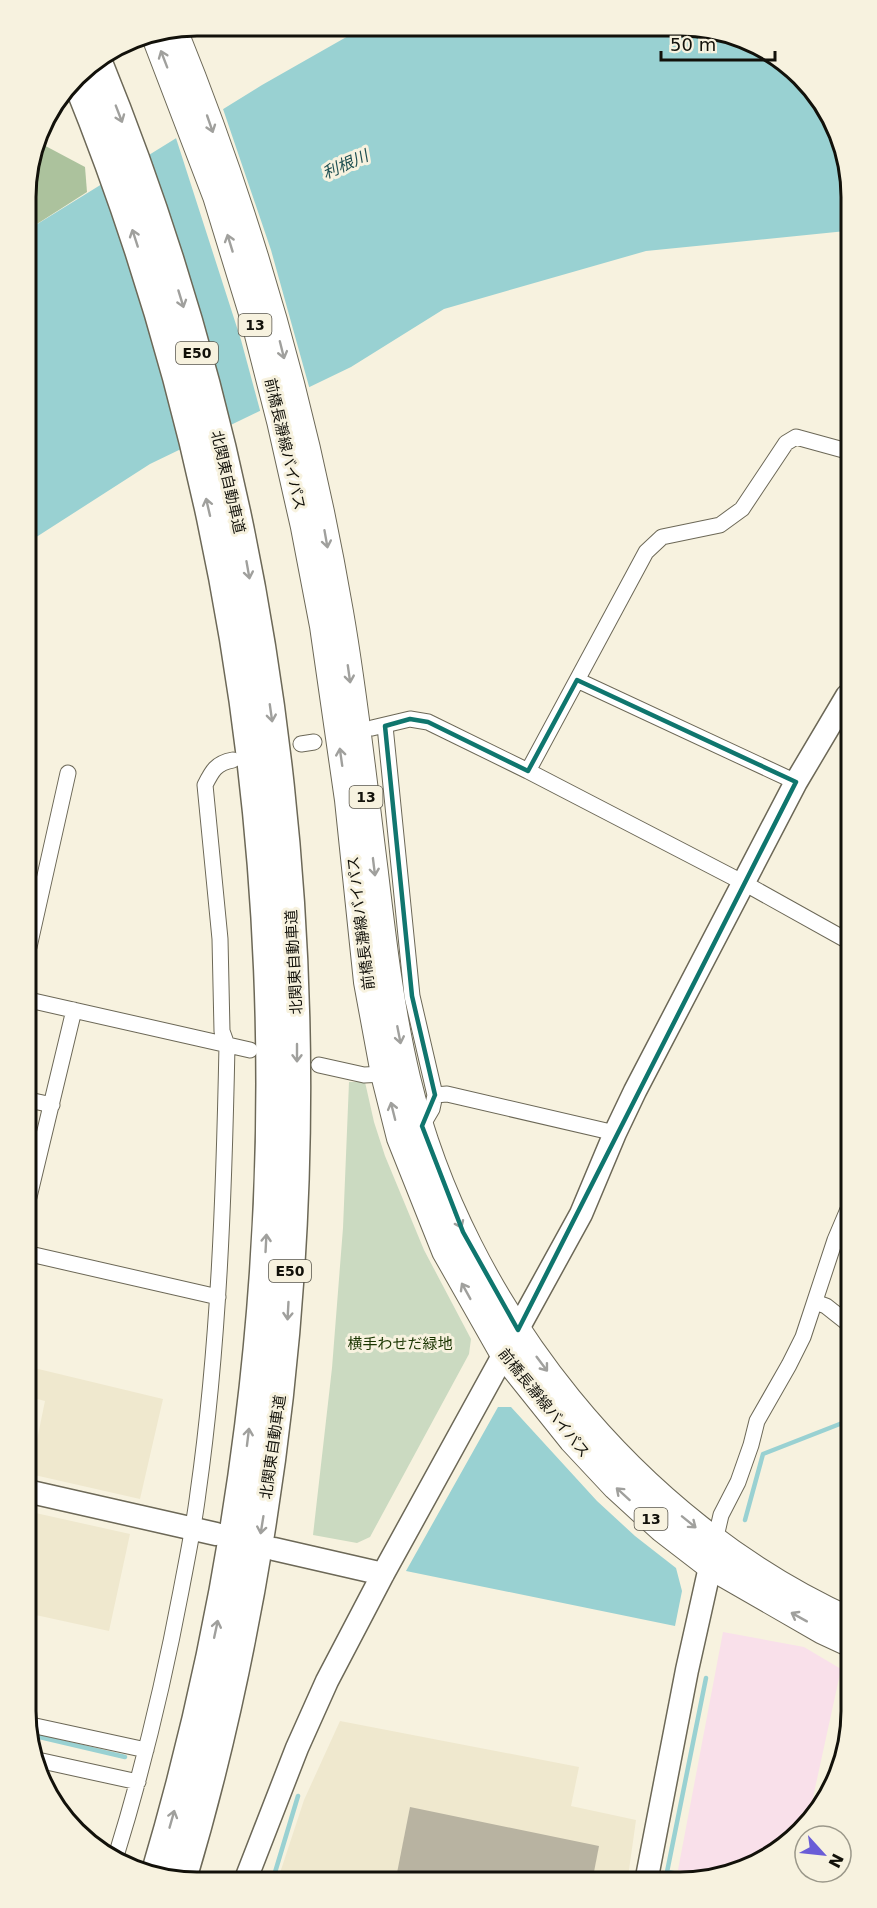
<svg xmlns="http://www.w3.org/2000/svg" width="877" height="1908" viewBox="0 0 877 1908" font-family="'DejaVu Sans','Noto Sans JP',sans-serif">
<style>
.built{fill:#efe8ce}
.industrial{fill:#f9e0ea}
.green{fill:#cbdac1}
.forest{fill:#acc29d}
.water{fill:#99d1d2}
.pier{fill:#f7f2df}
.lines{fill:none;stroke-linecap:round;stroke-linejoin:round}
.stream{stroke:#99d1d2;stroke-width:4.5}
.building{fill:#b8b3a1}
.street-casing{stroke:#6c6857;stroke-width:17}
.secondary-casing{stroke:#6c6857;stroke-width:25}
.primary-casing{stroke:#6c6857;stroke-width:28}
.highway-casing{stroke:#6c6857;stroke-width:31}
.street{stroke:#fff;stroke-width:15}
.secondary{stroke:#fff;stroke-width:22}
.primary{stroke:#fff;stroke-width:26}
.highway{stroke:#fff;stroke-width:28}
.oneway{stroke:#a0a09d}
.marked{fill:none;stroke:#0f766e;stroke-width:4.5;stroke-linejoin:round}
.labels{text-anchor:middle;stroke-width:6;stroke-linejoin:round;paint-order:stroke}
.shield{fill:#f7f2df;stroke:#57544a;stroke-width:1.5}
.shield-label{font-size:14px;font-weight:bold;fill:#12110a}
.street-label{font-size:15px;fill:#12110a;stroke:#f7f2df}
.park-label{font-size:15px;fill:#1a3500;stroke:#f7f2df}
.water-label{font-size:16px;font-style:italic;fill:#1e4f51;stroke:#f7f2df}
.rim{fill:none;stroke:#12110a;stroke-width:3}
</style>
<rect width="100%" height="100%" fill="#f7f2df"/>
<path class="built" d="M30,1367L163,1399L140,1499L30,1474L45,1401L30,1397Z
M31,1512L130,1534L109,1631L31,1614Z
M340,1721L579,1767L571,1806L636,1820L628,1877L278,1879L304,1800Z"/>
<path class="industrial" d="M723,1632L804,1647L841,1669L807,1825L725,1877H715L678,1870Z"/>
<path class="green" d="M349,1082H365L374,1122L385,1156L424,1250L471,1339L469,1354L370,1537L357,1543L313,1535L332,1368L343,1228Z"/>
<path class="forest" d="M38,142L85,167L87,192L26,231V185Z"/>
<path class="water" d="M364,27L713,29L793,68L846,152V231L646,251L444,309L351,367L150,464L27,543L26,231L262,85Z
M498,1407H511L597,1501L635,1536L676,1568L682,1591L675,1626L406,1571Z"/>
<path class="pier" d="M222,106L271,250L310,390L261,414L241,340L175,135Z"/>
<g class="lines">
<path class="stream" d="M745,1520L763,1454L850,1420
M31,1735L125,1757
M667,1872L695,1877
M666,1877L706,1678
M273,1879L298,1796"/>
</g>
<path class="building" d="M410,1807L599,1846L593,1877L396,1878Z"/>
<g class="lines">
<g class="street-casing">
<path id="street" d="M577,680L796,782
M385,726L412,996L435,1095L432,1109L422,1126
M372,728L410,719L428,722L528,771L744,883L848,941
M301,744L314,742
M528,771L646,552L662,537L720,525L742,509L786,443L796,437L847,451
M29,947L68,773
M29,1000L250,1050
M319,1065L364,1075L384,1074
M435,1095L447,1094L615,1133
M29,1100L52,1105
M29,1197L74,1010
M30,1254L218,1297
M815,1302L826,1306L850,1325
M715,1541L721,1515L738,1482L751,1445L757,1421L789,1365L803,1337L835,1240L849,1207
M31,1725L146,1750
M33,1759L138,1782
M116,1856C143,1769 164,1681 181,1591C187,1559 194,1526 198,1493C219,1345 224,1195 227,1045L222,1031L220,939L205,785C212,771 216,763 233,760"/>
</g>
<g class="secondary-casing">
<path id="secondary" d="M31,1492L216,1534
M274,1549L383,1574
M647,1877L687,1670L714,1549
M246,1879L297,1748L327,1681L383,1574L581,1214L615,1133L635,1091L796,782L847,696"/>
</g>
<g class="primary-casing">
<path id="primary" d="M174,30C250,217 306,414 340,612C355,698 364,786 375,873C383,941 391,1010 407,1078C462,1308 635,1524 851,1621
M154,34L216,196L255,323L280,421L304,527L323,626L348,800L367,982L384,1074L400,1138L445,1251L504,1355L572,1440L616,1487L662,1529L710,1566L823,1631L851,1644"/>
</g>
<g class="highway-casing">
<path id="highway" d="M97,60C287,525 340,1039 260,1534C241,1651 216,1766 182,1879
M76,78C308,649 330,1286 155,1875"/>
</g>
<use href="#street" class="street"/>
<use href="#secondary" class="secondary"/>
<use href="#primary" class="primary"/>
<use href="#highway" class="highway"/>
</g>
<defs><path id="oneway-shaft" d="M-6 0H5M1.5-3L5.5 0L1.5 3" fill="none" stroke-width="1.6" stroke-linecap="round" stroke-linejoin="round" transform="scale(1.5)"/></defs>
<g class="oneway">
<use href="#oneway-shaft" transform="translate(164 59) rotate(-111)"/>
<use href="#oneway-shaft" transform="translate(119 114) rotate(69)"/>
<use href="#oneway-shaft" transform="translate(210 124) rotate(71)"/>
<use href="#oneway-shaft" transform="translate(135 238) rotate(-108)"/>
<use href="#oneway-shaft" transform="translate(230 243) rotate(-107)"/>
<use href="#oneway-shaft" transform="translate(181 299) rotate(73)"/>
<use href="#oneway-shaft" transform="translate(282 350) rotate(76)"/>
<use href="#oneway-shaft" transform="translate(208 507) rotate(-103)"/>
<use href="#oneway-shaft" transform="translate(326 539) rotate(80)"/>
<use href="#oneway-shaft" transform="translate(248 570) rotate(80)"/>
<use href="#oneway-shaft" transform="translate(349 674) rotate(82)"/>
<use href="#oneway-shaft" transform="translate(271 713) rotate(82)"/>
<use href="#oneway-shaft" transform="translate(341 757) rotate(-98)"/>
<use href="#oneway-shaft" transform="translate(374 867) rotate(83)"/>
<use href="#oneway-shaft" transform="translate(399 1035) rotate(79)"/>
<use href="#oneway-shaft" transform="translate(297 1053) rotate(90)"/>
<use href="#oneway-shaft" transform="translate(393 1111) rotate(-104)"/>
<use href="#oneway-shaft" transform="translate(458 1220) rotate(66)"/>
<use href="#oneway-shaft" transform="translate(266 1243) rotate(-87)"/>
<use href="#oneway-shaft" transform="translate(466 1291) rotate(-119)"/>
<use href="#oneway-shaft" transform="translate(288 1311) rotate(93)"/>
<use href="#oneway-shaft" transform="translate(542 1364) rotate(53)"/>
<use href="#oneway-shaft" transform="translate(248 1437) rotate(-83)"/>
<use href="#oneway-shaft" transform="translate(623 1494) rotate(-138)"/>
<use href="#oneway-shaft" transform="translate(689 1522) rotate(39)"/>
<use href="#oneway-shaft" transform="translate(262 1525) rotate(99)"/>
<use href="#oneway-shaft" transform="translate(799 1617) rotate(-151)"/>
<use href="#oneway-shaft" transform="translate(216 1629) rotate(-78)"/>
<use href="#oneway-shaft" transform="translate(172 1819) rotate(-74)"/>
</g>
<path class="marked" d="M577,680L796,782L518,1330L463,1232L422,1126L435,1095L412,996L385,726L410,719L428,722L528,771Z"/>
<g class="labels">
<g class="shield">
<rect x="238.5" y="314" width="33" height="22" rx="4.5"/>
<rect x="176" y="342" width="42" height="22" rx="4.5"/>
<rect x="349.5" y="786" width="33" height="22" rx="4.5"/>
<rect x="269" y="1260" width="42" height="22" rx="4.5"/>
<rect x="634.5" y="1508" width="33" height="22" rx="4.5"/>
</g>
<g class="shield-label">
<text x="255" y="330">13</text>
<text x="197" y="358">E50</text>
<text x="366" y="802">13</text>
<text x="290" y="1276">E50</text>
<text x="651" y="1524">13</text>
</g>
<g class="street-label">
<text transform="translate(285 444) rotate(77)" y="5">前橋長瀞線バイパス</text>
<text transform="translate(228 482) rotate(77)" y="5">北関東自動車道</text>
<text transform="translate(361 923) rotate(-97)" y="5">前橋長瀞線バイパス</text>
<text transform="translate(294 962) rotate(-93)" y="5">北関東自動車道</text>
<text transform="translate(544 1403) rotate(51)" y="5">前橋長瀞線バイパス</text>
<text transform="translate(273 1447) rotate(-82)" y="5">北関東自動車道</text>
</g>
<g class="park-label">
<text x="400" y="1349">横手わせだ緑地</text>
</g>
<g class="water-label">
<text transform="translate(345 164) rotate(-24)" y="6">利根川</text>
</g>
</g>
<path d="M0 0H877V1908H0ZM197 36H680A161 161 0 0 1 841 197V1711A161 161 0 0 1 680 1872H197A161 161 0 0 1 36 1711V197A161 161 0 0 1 197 36Z" fill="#f7f2df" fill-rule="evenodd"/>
<path class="rim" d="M197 36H680A161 161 0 0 1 841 197V1711A161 161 0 0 1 680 1872H197A161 161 0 0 1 36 1711V197A161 161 0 0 1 197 36Z"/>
<g transform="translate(823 1854) rotate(117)"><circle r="28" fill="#f7f2df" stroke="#9b988a" stroke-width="1.5"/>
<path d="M0-4.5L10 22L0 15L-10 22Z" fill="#6a5dd7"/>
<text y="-9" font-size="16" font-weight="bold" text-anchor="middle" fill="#12110a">N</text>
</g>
<path d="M661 51v9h114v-9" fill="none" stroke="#12110a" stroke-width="3"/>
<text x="670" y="51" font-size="18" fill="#12110a" stroke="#f7f2df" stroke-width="4.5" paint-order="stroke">50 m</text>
</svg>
